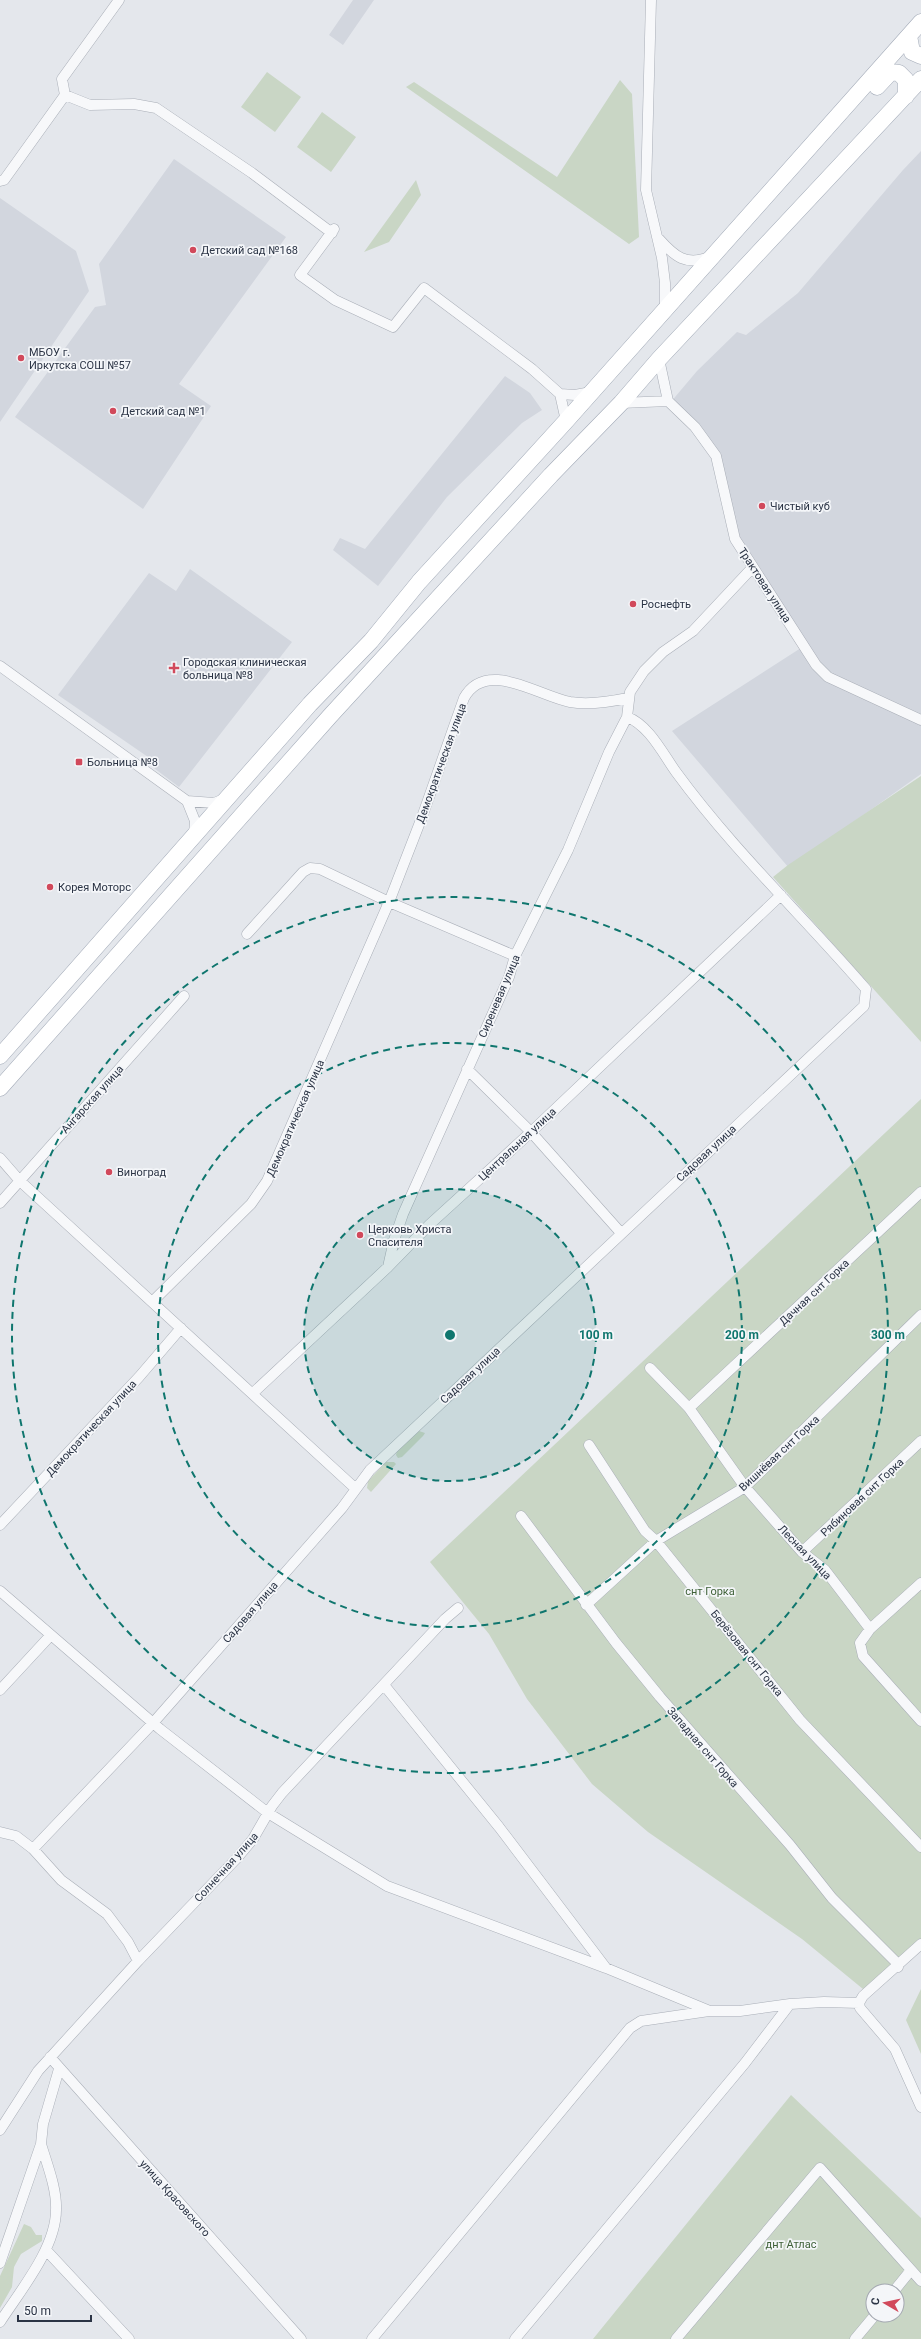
<svg xmlns="http://www.w3.org/2000/svg" width="921" height="2339" viewBox="0 0 921 2339" font-family="Roboto,sans-serif">
<style>
.built{fill:#d2d6de}
.green{fill:#c9d6c5;fill-rule:evenodd}
.lines{fill:none;stroke-linecap:round;stroke-linejoin:round}
.street-casing{stroke:#a9aeb7;stroke-width:11}
.primary-casing{stroke:#a3abb8;stroke-width:17}
.street{stroke:#f7f8fa;stroke-width:10}
.primary{stroke:#fff;stroke-width:16}
.ring{fill:none;stroke:#0f766e;stroke-width:2;stroke-dasharray:7 5}
.poi-dot{fill:#d1495b;stroke:#f4f6f9;stroke-width:1.5}
.labels{text-anchor:middle;stroke-width:3.5;stroke-linejoin:round;paint-order:stroke}
.poi-label{font-size:11px;fill:#2b3445;stroke:#f4f6f9;text-anchor:start}
.street-label{font-size:11px;fill:#2b3445;stroke:#f4f6f9}
.park-label{font-size:11px;fill:#3f6138;stroke:#f4f6f9}
.centre{fill:#0f766e;stroke:#f4f6f9;stroke-width:2}
.ring-label{font-size:12px;text-anchor:middle;font-weight:bold;fill:#0f766e;stroke:#f4f6f9;stroke-width:3.5;stroke-linejoin:round;paint-order:stroke}
</style>
<rect width="100%" height="100%" fill="#e4e7ec"/>
<path class="built" d="M353,0H374L343,45L329,35Z
M921,151V774L789,868L672,731L804,646L735,539L716,456L670,403L697,371L737,332L746,335L798,293L903,170Z
M174,159L286,237L179,384L211,406L143,509L15,417L95,307L106,305L99,264Z
M0,198L76,251L89,291L0,422Z
M505,376L530,393L542,410L522,423L447,497L378,586L333,550L340,538L365,549Z
M190,569L292,642L179,787L146,762L148,757L58,695L149,573L176,591Z"/>
<path class="green" d="M267,72L301,97L275,132L241,107Z
M620,80L632,94L639,237L629,244L406,87L414,82L557,177Z
M322,112L356,137L331,172L297,147Z
M416,180L421,195L389,242L364,252Z
M921,776V1042L773,877L788,865Z
M921,1099V1942L863,1989L802,1939L648,1832L592,1784L527,1699L489,1634L430,1562Z
M419,1431L425,1433L423,1436L402,1457L398,1458L396,1455L397,1451Z
M386,1462H394L396,1464L371,1492L367,1488L368,1481Z
M921,1989V2054L906,2020Z
M791,2095L921,2218V2339H593ZM873,2291H897V2315H873Z
M24,2224L31,2227L36,2235H42V2241L21,2254L14,2267L12,2287L0,2308V2276Z"/>
<g class="lines">
<g class="street-casing">
<path id="street" d="M119,0L62,79L65,95L90,105L134,104L156,108L252,173L332,233
M651,0L646,190L662,258L665,283V309
M0,181L4,180L65,95
M334,229L300,275L335,300L393,327L424,288L532,369L560,394L566,421
M659,239C675,257 686,266 710,257
M659,359L668,401
M560,394L575,395L591,392
M668,401L695,427L716,456L735,539L816,665L828,677L921,720
M621,403L668,401
M0,666L187,801L195,821L194,835
M627,717L630,692L644,671L663,652L693,631L753,567
M187,801L214,803L224,799
M247,934L303,872L310,868L320,869L389,902L422,817L464,698C486,658 538,696 570,702C589,705 609,702 628,698
M467,1069L531,1132L621,1233
M0,1158L20,1181L356,1489
M0,1203L184,996
M152,1302L251,1204L267,1181L389,902L515,956
M650,1368L689,1408L745,1487L802,1552L825,1570L870,1629L860,1643L863,1656L921,1721
M253,1393L388,1267L429,1225L531,1132L781,895
M689,1408L921,1192
M589,1445L645,1531L656,1541L800,1720L921,1847
M521,1516L616,1643L660,1697L790,1845L832,1898L895,1961L898,1967
M0,1525L139,1377L181,1328
M802,1552L921,1441
M0,1591L160,1729L268,1813L387,1886L606,1968L710,2011H740L790,2004
M586,1605L656,1541L745,1487L921,1315
M870,1629L921,1583
M384,1685L499,1827L606,1968
M0,1690L50,1636
M0,1832L16,1836L33,1849L153,1723L342,1508L370,1470L864,1006L866,989C803,916 733,850 676,772C663,754 649,725 627,717L609,752L568,850L515,956L509,977L403,1214L394,1240L388,1267
M33,1849L61,1880L107,1914L128,1942L138,1961
M921,1944L863,1996L859,2003L860,2008L895,2049L921,2107
M50,2057L301,2339
M0,2130L38,2071L138,1961L237,1858L253,1839L272,1806L282,1793L445,1619L458,1608
M46,2250L129,2339
M0,2263L41,2144L43,2124L59,2069
M894,2291L911,2270
M0,2322C20,2291 56,2248 56,2210C57,2189 47,2164 41,2144
M372,2339L630,2028L641,2021L709,2011
M515,2339L745,2063L790,2004L824,2002L859,2003
M676,2339L820,2168L921,2281
M855,2339L875,2315"/>
</g>
<g class="primary-casing">
<path id="primary" d="M909,36L912,52L921,56
M877,87L891,72L899,73L906,80V96
M0,1056L310,704L371,641L419,582L566,421L921,22
M0,1088L330,716L551,475L621,403L659,359L921,79"/>
</g>
<use href="#street" class="street"/>
<use href="#primary" class="primary"/>
</g>
<circle cx="450" cy="1335" r="146" fill="#0f766e" fill-opacity=".12"/>
<g class="ring">
<circle cx="450" cy="1335" r="146"/>
<circle cx="450" cy="1335" r="292"/>
<circle cx="450" cy="1335" r="438"/>
</g>
<g class="poi-dot">
<circle cx="193" cy="250" r="4"/>
<circle cx="21" cy="358" r="4"/>
<circle cx="113" cy="411" r="4"/>
<circle cx="762" cy="506" r="4"/>
<circle cx="633" cy="604" r="4"/>
<path d="M172 662h4v4h4v4h-4v4h-4v-4h-4v-4h4z"/>
<rect x="75" y="758" width="8" height="8" rx="2"/>
<circle cx="50" cy="887" r="4"/>
<circle cx="109" cy="1172" r="4"/>
<circle cx="360" cy="1235" r="4"/>
</g>
<g class="labels">
<g class="poi-label">
<text x="201" y="254">Детский сад №168</text>
<text x="29" y="356">МБОУ г.<tspan x="29" dy="13">Иркутска СОШ №57</tspan></text>
<text x="121" y="415">Детский сад №1</text>
<text x="770" y="510">Чистый куб</text>
<text x="641" y="608">Роснефть</text>
<text x="183" y="666">Городская клиническая<tspan x="183" dy="13">больница №8</tspan></text>
<text x="87" y="766">Больница №8</text>
<text x="58" y="891">Корея Моторс</text>
<text x="117" y="1176">Виноград</text>
<text x="368" y="1233">Церковь Христа<tspan x="368" dy="13">Спасителя</tspan></text>
</g>
<g class="street-label">
<text transform="translate(765 585) rotate(57)" y="4">Трактовая улица</text>
<text transform="translate(441 763) rotate(-70)" y="4">Демократическая улица</text>
<text transform="translate(499 996) rotate(-67)" y="4">Сиреневая улица</text>
<text transform="translate(92 1099) rotate(-48)" y="4">Ангарская улица</text>
<text transform="translate(295 1118) rotate(-66)" y="4">Демократическая улица</text>
<text transform="translate(517 1144) rotate(-43)" y="4">Центральная улица</text>
<text transform="translate(706 1153) rotate(-43)" y="4">Садовая улица</text>
<text transform="translate(814 1292) rotate(-43)" y="4">Дачная снт Горка</text>
<text transform="translate(470 1375) rotate(-43)" y="4">Садовая улица</text>
<text transform="translate(91 1428) rotate(-47)" y="4">Демократическая улица</text>
<text transform="translate(779 1453) rotate(-43)" y="4">Вишнёвая снт Горка</text>
<text transform="translate(862 1497) rotate(-43)" y="4">Рябиновая снт Горка</text>
<text transform="translate(805 1552) rotate(46)" y="4">Лесная улица</text>
<text transform="translate(250 1612) rotate(-49)" y="4">Садовая улица</text>
<text transform="translate(747 1653) rotate(51)" y="4">Берёзовая снт Горка</text>
<text transform="translate(703 1747) rotate(49)" y="4">Западная снт Горка</text>
<text transform="translate(226 1867) rotate(-48)" y="4">Солнечная улица</text>
<text transform="translate(175 2198) rotate(48)" y="4">улица Красовского</text>
</g>
<g class="park-label">
<text x="710" y="1595">снт Горка</text>
<text x="791" y="2248">днт Атлас</text>
</g>
</g>
<circle cx="450" cy="1335" r="6" class="centre"/>
<g class="ring-label">
<text x="596" y="1339">100 m</text>
<text x="742" y="1339">200 m</text>
<text x="888" y="1339">300 m</text>
</g>
<g transform="translate(885 2303) rotate(279)"><circle r="19" fill="#f4f6f9" stroke="#a4a8b1"/>
<path d="M0-3L7 15L0 10L-7 15Z" fill="#d1495b"/>
<text y="-6" font-size="11" font-weight="bold" text-anchor="middle" fill="#2b3445">С</text>
</g>
<path d="M18 2315v6h73v-6" fill="none" stroke="#2b3445" stroke-width="2"/>
<text x="24" y="2315" font-size="12" fill="#2b3445" stroke="#f4f6f9" stroke-width="3" paint-order="stroke">50 m</text>
</svg>
